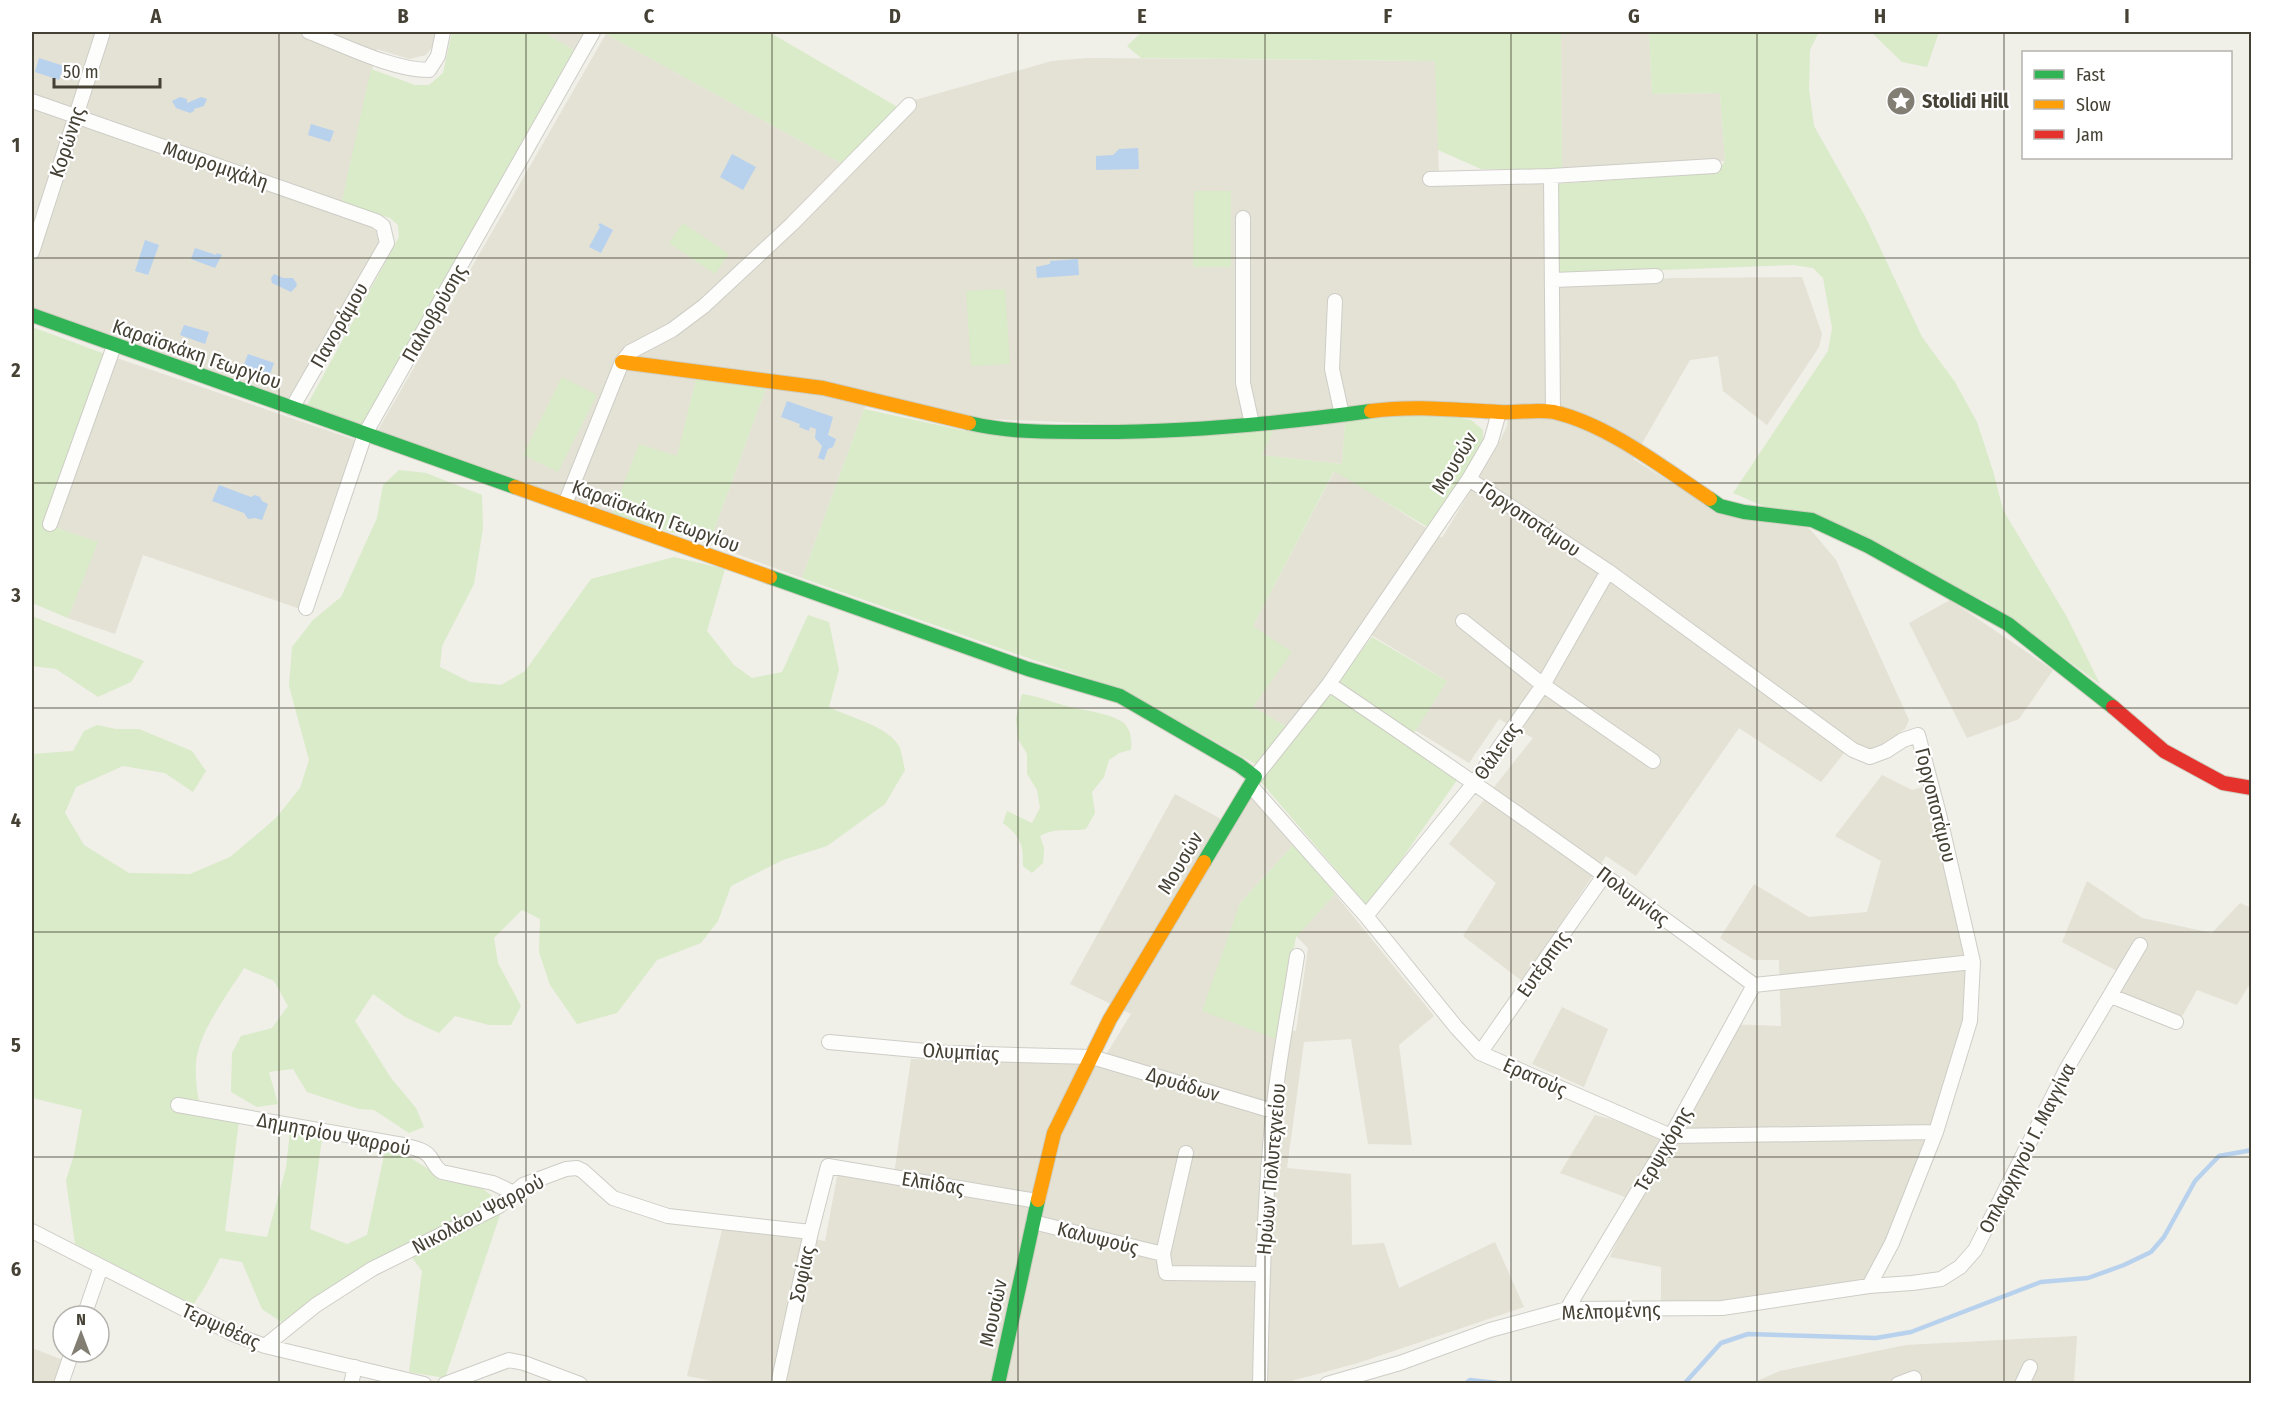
<svg xmlns="http://www.w3.org/2000/svg" width="2283" height="1415" viewBox="0 0 2283 1415" font-family="'Fira Sans Condensed',sans-serif">
<style>
.residential{fill:#e4e1d5}
.green{fill:#d9ebc8}
.water{fill:#b8d2ee}
.lines{fill:none;stroke-linecap:round;stroke-linejoin:round}
.stream{stroke:#b8d2ee;stroke-width:4.5}
.street-casing{stroke:#cecdc6;stroke-width:16}
.fast-casing{stroke:#cfcdbf;stroke-width:16}
.slow-casing{stroke:#cfcdbf;stroke-width:16}
.jam-casing{stroke:#cfcdbf;stroke-width:16}
.street{stroke:#fdfdfc;stroke-width:14}
.fast{stroke:#30b455;stroke-width:14}
.slow{stroke:#ff9f0a;stroke-width:14}
.jam{stroke:#e5322d;stroke-width:14}
.grid{fill:none;stroke:#464135;stroke-width:1.5;stroke-opacity:0.55}
.labels{text-anchor:middle;stroke-width:4.5;stroke-linejoin:round;paint-order:stroke}
.poi-label{font-size:20px;font-weight:bold;fill:#464135;stroke:#fff;text-anchor:start}
.street-label{font-size:20px;fill:#464135;stroke:#fff}
.neatline{fill:none;stroke:#464135;stroke-width:2}
.grid-label{font-size:20px;text-anchor:middle;font-weight:bold;fill:#464135}
</style>
<rect width="100%" height="100%" fill="#f0efe8"/>
<path class="residential" d="M32,32H437L433,46L426,55L409,59L377,49L341,205L376,231L379,243L293,399L32,307Z
M543,32H585L574,50Z
M1561,32H1649L1652,94L1720,93L1725,161L1562,169Z
M606,34L841,163L901,109L915,100L1052,61L1088,58L1436,61L1439,182L1546,180L1547,285L1675,278L1802,277L1822,334L1819,347L1767,425L1723,391L1718,356L1690,360L1633,459L1669,481L1810,529L1836,560L1909,720L1905,729L1876,751L1853,742L1821,782L1739,728L1636,876L1606,856L1522,981L1463,936L1496,883L1449,844L1533,738L1499,719L1469,763L1415,730L1447,681L1360,628L1289,728L1253,707V626L1335,470L1442,538L1498,445L1507,426L1509,406L1345,420L1342,464L1262,455L1274,429L1150,426L969,418L873,396L864,409L802,578L709,544L766,388L699,367L677,457L612,514L378,430Z
M105,354L370,445L312,613L143,555L115,634L68,618L97,542L45,524Z
M1950,600L2053,670L2019,719L1967,738L1909,623Z
M1882,775L1912,790L1931,785L1967,966L1963,1022L1931,1126L1888,1239L1867,1280L1720,1303L1661,1304V1267L1610,1257L1636,1201L1560,1173L1595,1115L1675,1137L1726,1024L1781,1026L1779,960H1754L1720,938L1754,884L1809,917L1867,912L1881,861L1835,836Z
M1175,794L1232,825L1253,795L1295,843L1240,903L1280,1028L1296,1031L1308,948L1296,936L1335,894L1434,1016L1399,1045L1412,1145L1368,1144L1351,1039L1304,1042L1287,1168L1351,1174L1352,1245L1384,1243L1399,1288L1495,1242L1524,1307L1358,1363L1284,1383L727,1384L687,1376L723,1226L825,1241L838,1172L893,1181L911,1059L1101,1063L1131,1014L1070,984Z
M2087,881L2142,918L2212,933L2240,903L2251,908V982L2237,1005L2197,990L2180,1020L2118,994L2128,977L2062,942Z
M1562,1007L1608,1029L1584,1087L1532,1064Z
M2077,1336L2074,1383L1750,1384L1780,1371L1906,1345Z
M32,1348L63,1360L56,1383H32Z"/>
<path class="green" d="M452,32H543L574,50L363,426L306,407L399,237L398,225L390,218L341,205L371,69L415,85H429L443,73Z
M607,32H769L901,109L841,163L606,34Z
M1142,32H1561L1562,169H1481L1438,150L1435,61L1141,58L1127,46Z
M1649,32H1819L1810,50L1809,89L1814,126L1866,218L1922,337L1955,382L1977,422L1993,471L2003,510L2067,617L2100,684L1987,602L1733,493L1828,351L1832,328L1823,278L1813,268L1793,265L1557,274L1555,184L1716,173L1725,161L1720,93L1652,94Z
M1871,32H1939L1927,67L1902,62Z
M1194,191H1231V267H1193Z
M683,223L729,254L715,274L669,243Z
M1005,289L1010,364L971,366L966,291Z
M32,327L105,354L45,524L98,542L68,618L32,603Z
M697,375L766,388L709,544L612,514L639,444L677,456Z
M562,377L597,395L558,472L523,455Z
M864,409L966,431L1274,429L1262,455L1342,464L1345,420L1434,413L1471,420L1483,430V446L1429,528L1334,471L1253,626L1292,652L1253,707L1289,728L1257,765L1124,690L1031,659L802,578Z
M399,470L426,473L482,495L483,528L474,584L442,646L440,667L470,682L501,685L525,671L591,579L674,557L725,569L707,631L734,665L752,678L782,672L808,615L829,622L839,670L829,707C848,717 888,726 899,746C902,752 903,763 905,770L885,804L827,846L783,860L731,886L718,921L701,943L657,960L617,1013L577,1024L550,985L539,952L540,919L522,910L494,938L498,963L521,1006L511,1025H489L455,1016L439,1033L405,1017L373,994L355,1021L391,1078L416,1108L424,1127L409,1133L374,1110L359,1109L307,1092L293,1069L269,1072L278,1104L257,1107L231,1092L232,1053L241,1036L272,1028L288,1006L274,981L244,968C229,992 205,1024 198,1051C193,1069 197,1099 203,1116L239,1121L225,1231L267,1237L286,1168L290,1131L322,1138L310,1229L347,1244L367,1235L385,1151L407,1156L430,1170L439,1180L479,1186L491,1195L500,1215L445,1378L409,1372L422,1271L405,1248C358,1268 323,1292 284,1324L262,1309L242,1262L220,1258L206,1285L193,1305L75,1244L66,1180L74,1155L82,1110L32,1098V754L73,751L84,731L97,725L116,729H139L192,751L206,771L193,792L165,773L123,766L76,787L65,813L84,845L129,873L190,874L230,857L276,818L300,788L309,760L289,686L292,647L313,620L341,597L377,518L383,485Z
M32,616L144,661L131,682L98,697L56,669L32,666Z
M1372,637L1447,681L1409,741L1462,773L1368,907L1261,782Z
M1022,694C1037,696 1049,701 1063,705C1081,711 1104,711 1121,721C1131,727 1132,740 1131,750L1119,753L1109,760L1104,777L1092,792L1095,813L1086,829C1067,832 1056,827 1040,836L1044,848L1043,863L1032,873L1023,866C1023,844 1021,837 1003,823L1007,811L1032,823L1040,808L1037,790L1027,774V754L1018,739L1016,718Z
M1295,843L1335,894L1296,937L1277,1039L1202,1011L1240,903Z"/>
<path class="water" d="M39,58L64,66L59,80L35,72Z
M180,97L187,99V103L201,97L207,99L204,106L194,109V111L190,113L176,108L172,101Z
M311,124L334,131L330,142L308,135Z
M1138,148L1139,169L1096,170V156L1113,155L1119,149Z
M732,154L756,167L743,190L720,177Z
M600,223L613,230L601,253L589,247L600,227L598,225Z
M145,240L159,245L148,275L135,271Z
M195,248L216,255L217,253L222,255L215,268L191,259Z
M1078,259L1079,275L1037,278L1036,267L1050,264V261Z
M274,274L283,278H293L297,284L296,287L291,292L272,283L271,278Z
M184,325L209,332L205,344L180,335Z
M248,354L274,363L269,377L243,367Z
M787,401L833,417L828,435L836,439L833,447L828,449L824,460L818,458L822,446L815,438L816,429L810,427L809,431L799,427L800,424L781,417Z
M219,485L251,497L255,495L260,497L262,501L268,504L262,520L255,518L248,519L244,513L212,501Z"/>
<g class="lines">
<path class="stream" d="M1465,1384L1470,1380L1506,1384
M1684,1384L1721,1343L1748,1334L1876,1338L1911,1332L2041,1282L2088,1278L2124,1265L2151,1252L2164,1237L2195,1181L2219,1156L2252,1150"/>
<g class="street-casing">
<path id="street" d="M309,32C344,45 392,70 429,70L438,56L443,32
M32,101L376,221L383,226L387,243L292,408
M1551,176L1553,412
M1430,179L1551,176L1714,166
M1243,218V383L1252,424
M32,252L103,32
M1553,280L1656,276
M1335,301L1332,369L1342,415
M1469,479L1608,571L1853,750L1870,757L1886,751L1903,740L1918,735L1939,814L1973,962L1970,1021L1936,1132L1892,1243L1869,1286
M565,504L622,362L630,352L672,330L704,306L792,224L909,105
M50,524L114,346
M306,608L365,434L593,32
M1463,621L1543,685L1653,761
M1329,684C1473,781 1615,881 1754,985L1973,962
M1255,777L1329,684L1469,479L1491,441L1499,412
M1250,785L1366,916L1456,1027L1480,1053L1671,1136L1936,1132
M1366,916L1475,782L1543,685L1608,571
M2111,996L2176,1022
M829,1042L948,1053L1092,1057L1273,1111
M1480,1053L1605,874
M178,1105L403,1145C413,1148 424,1149 430,1157C435,1164 435,1168 442,1172L493,1183L514,1193
M1186,1153L1163,1254L1166,1273L1262,1274
M1033,1222L1163,1254
M32,1231L233,1334L265,1346L424,1384
M1567,1309L1671,1136L1754,985
M84,1316L101,1267
M265,1346L316,1305L372,1269L499,1206L523,1185L566,1169L577,1168L583,1171L613,1198L668,1216L811,1232
M61,1384L72,1352
M351,1384L355,1367
M445,1384L509,1360L524,1363L580,1384
M778,1384L811,1232L828,1166L1037,1201
M1260,1384C1262,1294 1264,1204 1273,1114C1278,1062 1289,1009 1297,956
M1327,1384L1400,1363L1490,1330L1567,1309L1722,1308L1869,1286L1912,1283L1941,1279L1960,1267L1975,1250L2067,1068L2140,945
M1898,1384L1914,1378
M2022,1384L2030,1367"/>
</g>
<g class="fast-casing">
<path id="fast" d="M32,315L515,487
M969,423C1006,432 1045,432 1083,432C1179,433 1276,424 1371,411
M1710,499L1720,506L1744,512L1812,520L1868,546L2008,624L2113,707
M770,577L1028,669L1120,696L1239,765L1255,777L1204,862
M998,1384L1038,1200"/>
</g>
<g class="slow-casing">
<path id="slow" d="M622,362L823,388L969,423
M1371,411C1415,405 1455,410 1499,412C1517,413 1537,409 1554,412C1609,425 1663,468 1710,499
M515,487L770,577
M1038,1200L1054,1133L1110,1019L1204,862"/>
</g>
<g class="jam-casing">
<path id="jam" d="M2113,707L2164,751L2223,783L2252,788"/>
</g>
<use href="#street" class="street"/>
<use href="#fast" class="fast"/>
<use href="#slow" class="slow"/>
<use href="#jam" class="jam"/>
</g>
<path class="grid" d="M279,32V1384M526,32V1384M772,32V1384M1018,32V1384M1265,32V1384M1511,32V1384M1757,32V1384M2004,32V1384M32,258H2252M32,483H2252M32,708H2252M32,932H2252M32,1157H2252"/>
<defs>
<g id="sight-disc" transform="scale(1.5)"><circle r="9.5" fill="#827e74" stroke="#fff"/><path d="M0-6L1.8-2.2L6-1.7L2.9 1.2L3.7 5.4L0 3.3L-3.7 5.4L-2.9 1.2L-6-1.7L-1.8-2.2Z" fill="#fff"/></g>
</defs>
<g fill-rule="evenodd">
<use href="#sight-disc" x="1901" y="101"/>
</g>
<g class="labels">
<g class="poi-label">
<text x="1922" y="108">Stolidi Hill</text>
</g>
<g class="street-label">
<text transform="translate(67 142) rotate(-72)" y="7">Κορώνης</text>
<text transform="translate(216 165) rotate(19)" y="7">Μαυρομιχάλη</text>
<text transform="translate(434 313) rotate(-60)" y="7">Παλιοβρύσης</text>
<text transform="translate(339 325) rotate(-60)" y="7">Πανοράμου</text>
<text transform="translate(197 354) rotate(19)" y="7">Καραϊσκάκη Γεωργίου</text>
<text transform="translate(1454 463) rotate(-59)" y="7">Μουσών</text>
<text transform="translate(656 516) rotate(20)" y="7">Καραϊσκάκη Γεωργίου</text>
<text transform="translate(1530 519) rotate(34)" y="7">Γοργοποτάμου</text>
<text transform="translate(1497 751) rotate(-55)" y="7">Θάλειας</text>
<text transform="translate(1936 805) rotate(76)" y="7">Γοργοποτάμου</text>
<text transform="translate(1180 863) rotate(-59)" y="7">Μουσών</text>
<text transform="translate(1633 896) rotate(37)" y="7">Πολυμνίας</text>
<text transform="translate(1543 964) rotate(-55)" y="7">Ευτέρπης</text>
<text transform="translate(961 1052) rotate(3)" y="7">Ολυμπίας</text>
<text transform="translate(1535 1077) rotate(24)" y="7">Ερατούς</text>
<text transform="translate(1183 1084) rotate(17)" y="7">Δρυάδων</text>
<text transform="translate(334 1134) rotate(11)" y="7">Δημητρίου Ψαρρού</text>
<text transform="translate(2027 1148) rotate(-63)" y="7">Οπλαρχηγού Γ. Μαγγίνα</text>
<text transform="translate(1663 1149) rotate(-60)" y="7">Τερψιχόρης</text>
<text transform="translate(1271 1169) rotate(-85)" y="7">Ηρώων Πολυτεχνείου</text>
<text transform="translate(933 1183) rotate(9)" y="7">Ελπίδας</text>
<text transform="translate(478 1214) rotate(-28)" y="7">Νικολάου Ψαρρού</text>
<text transform="translate(1098 1238) rotate(14)" y="7">Καλυψούς</text>
<text transform="translate(802 1274) rotate(-78)" y="7">Σοφίας</text>
<text transform="translate(1611 1311) rotate(-2)" y="7">Μελπομένης</text>
<text transform="translate(993 1313) rotate(-78)" y="7">Μουσών</text>
<text transform="translate(221 1326) rotate(24)" y="7">Τερψιθέας</text>
</g>
</g>
<rect width="2283" height="1415" fill="none" stroke="#ffffff" stroke-width="66"/>
<rect x="2022" y="51" width="210" height="108" fill="#ffffff" stroke="#b5b3ae" stroke-width="1.5"/>
<rect x="2034" y="70" width="30" height="9" fill="#30b455" stroke="#b5b3ae" stroke-width="1.5"/>
<text x="2076" y="81" font-size="18" fill="#464135">Fast</text>
<rect x="2034" y="100" width="30" height="9" fill="#ff9f0a" stroke="#b5b3ae" stroke-width="1.5"/>
<text x="2076" y="111" font-size="18" fill="#464135">Slow</text>
<rect x="2034" y="130" width="30" height="9" fill="#e5322d" stroke="#b5b3ae" stroke-width="1.5"/>
<text x="2076" y="141" font-size="18" fill="#464135">Jam</text>
<g transform="translate(81 1334)"><circle r="28" fill="#ffffff" stroke="#b5b3ae" stroke-width="1.5"/>
<path d="M0-4.5L10 22L0 15L-10 22Z" fill="#827e74"/>
<text y="-9" font-size="16" font-weight="bold" text-anchor="middle" fill="#464135">N</text>
</g>
<path d="M54 78v9h106v-9" fill="none" stroke="#464135" stroke-width="3"/>
<text x="63" y="78" font-size="18" fill="#464135" stroke="#ffffff" stroke-width="4.5" paint-order="stroke">50 m</text>
<rect x="33" y="33" width="2217" height="1349" class="neatline"/>
<g class="grid-label">
<text x="156" y="23">A</text>
<text x="403" y="23">B</text>
<text x="649" y="23">C</text>
<text x="895" y="23">D</text>
<text x="1142" y="23">E</text>
<text x="1388" y="23">F</text>
<text x="1634" y="23">G</text>
<text x="1880" y="23">H</text>
<text x="2127" y="23">I</text>
<text x="16" y="152">1</text>
<text x="16" y="377">2</text>
<text x="16" y="602">3</text>
<text x="16" y="827">4</text>
<text x="16" y="1052">5</text>
<text x="16" y="1276">6</text>
</g>
</svg>
